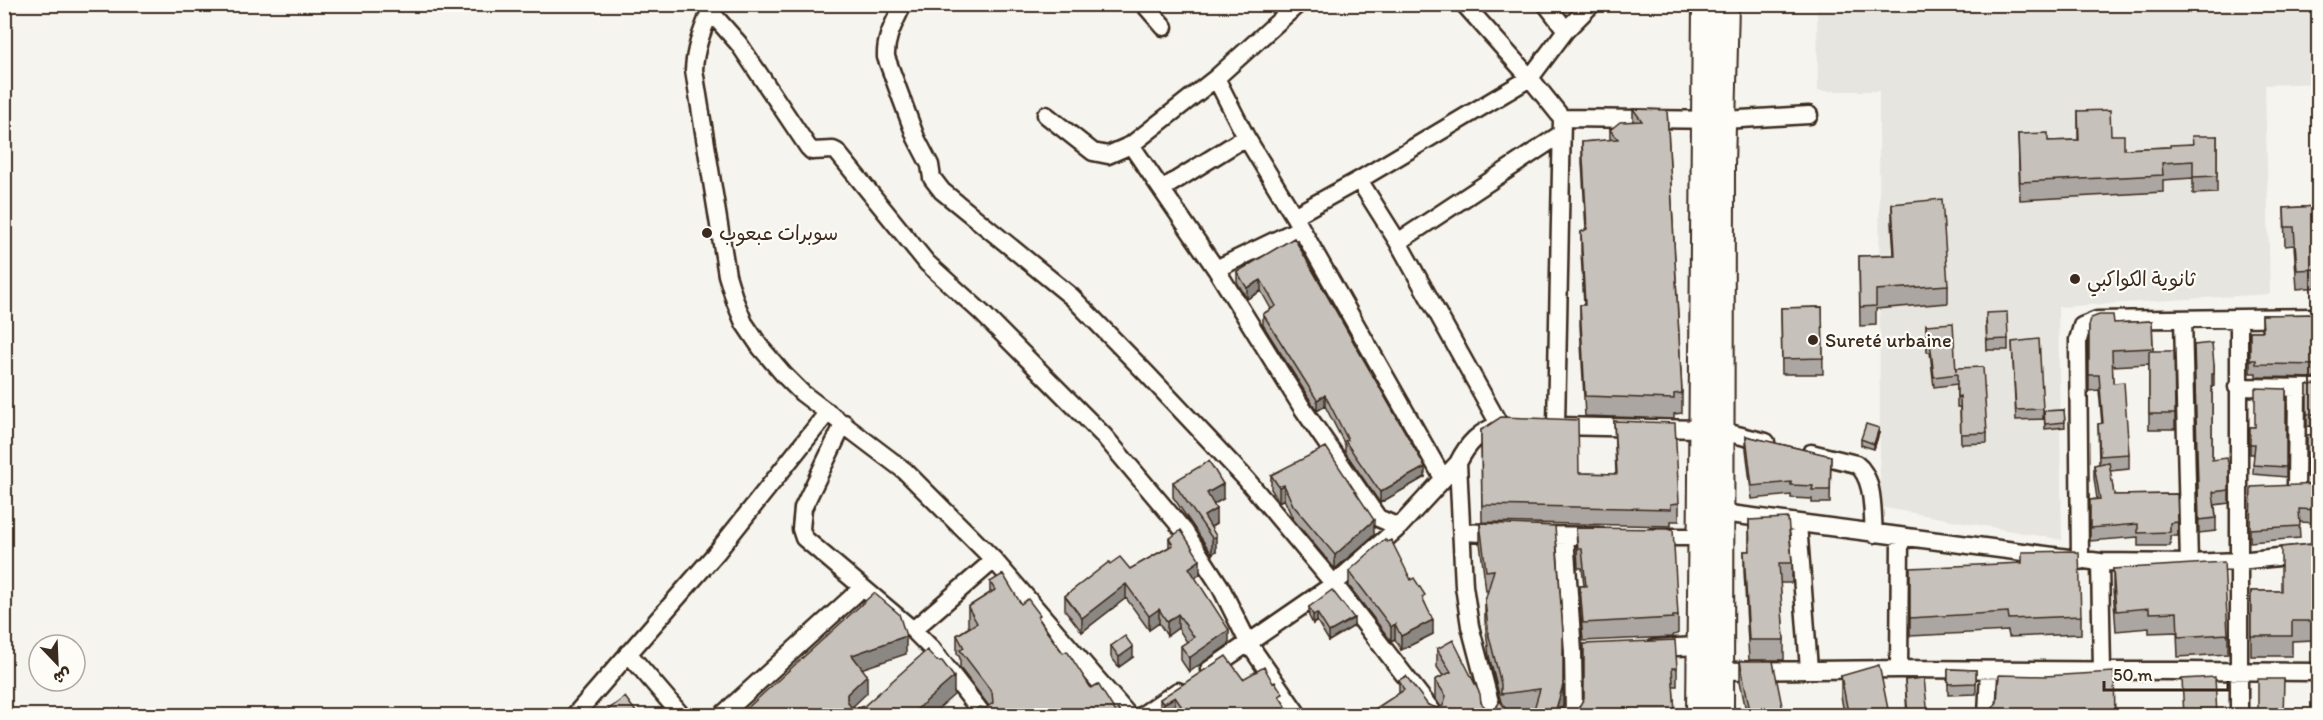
<svg xmlns="http://www.w3.org/2000/svg" width="2323" height="720" viewBox="0 0 2323 720" font-family="Itim,'Playpen Sans Arabic',sans-serif">
<style>
.built{fill:#e7e5df}
.lines{fill:none;stroke-linecap:round;stroke-linejoin:round}
.minor-casing{stroke:#3b2a1e;stroke-width:21}
.secondary-casing{stroke:#3b2a1e;stroke-width:28}
.minor{stroke:#fdfcf7;stroke-width:16}
.secondary{stroke:#fdfcf7;stroke-width:24}
.wall{fill:#aba6a1;stroke:#3b2a1e;stroke-width:1.5}
.shaded-wall{fill:#8b8783;stroke:#3b2a1e;stroke-width:1.5}
.building{fill:#c7c1bb;stroke:#3b2a1e;stroke-width:1.5}
.poi-dot{fill:#3b2a1e;stroke:#fdfcf7;stroke-width:2}
.labels{text-anchor:middle;stroke-width:4.5;stroke-linejoin:round;paint-order:stroke}
.poi-label{font-size:20px;fill:#3b2a1e;stroke:#fdfcf7;text-anchor:start}
</style>
<rect width="100%" height="100%" fill="#f5f4ee"/>
<filter id="ink" filterUnits="userSpaceOnUse"><feTurbulence type="fractalNoise" baseFrequency=".0167" numOctaves="2"/><feDisplacementMap in="SourceGraphic" scale="12" xChannelSelector="R" yChannelSelector="G"/><feConvolveMatrix kernelMatrix="1 2 1 2 8 2 1 2 1" color-interpolation-filters="sRGB"/></filter>
<g filter="url(#ink)">
<path class="built" d="M1817,5H2318V83L2265,85L2270,294L2058,307L2062,540L1880,507L1879,91H1818Z"/>
<g class="lines">
<g class="minor-casing">
<path id="minor" d="M713,4C704,27 695,46 694,70L727,275L735,301L744,323L761,348L785,376L802,393L905,471L994,560L1129,716
M903,4C895,22 885,37 886,57L916,138L930,165L932,178L942,191L1072,297L1147,374L1246,479L1334,584L1436,716
M1144,4L1164,27
M1464,4L1530,78L1562,118L1556,426
M1546,4L1566,30
M710,11L739,44L808,147L812,151L833,150L837,152L927,263L982,313L1104,436L1185,532L1220,586L1249,644L1299,716
M1216,78L1246,137L1294,216L1443,478
M1046,115L1093,152L1108,155L1131,145L1216,78L1298,4
M1562,118L1724,120L1809,115
M1131,145L1216,269L1303,409L1378,518L1399,527
M1359,180L1398,242L1499,424
M1162,189L1246,137
M1294,216L1359,180L1530,78L1566,30L1592,4
M1398,242L1561,134
M1216,269L1301,228
M2183,319L2189,563
M2239,319V716
M2237,387L2318,388
M844,423L803,508L801,529L804,538L913,630L932,649L984,716
M1556,426L1701,429L1721,431L1766,442
M1811,453L1856,464C1875,478 1872,513 1874,534
M1458,463L1464,586L1470,626L1491,706L1490,716
M2296,487L2297,388
M1722,513L2100,562L2189,563L2239,561L2318,553
M1798,524L1809,669
M1462,532L1503,534
M1535,535L1599,536
M1565,536L1573,652L1574,716
M1652,537H1701
M2080,561L2078,340L2082,326L2097,320L2318,317
M2100,562L2102,670
M913,630L994,560
M1655,648L1700,646
M628,653L682,716
M1899,669L1900,538
M1209,670L1334,584L1399,527L1458,463C1468,443 1479,432 1500,424
M1721,671L1899,669L2318,672
M574,716L717,552L828,412
M721,716L862,588
M1141,716L1178,691
M1987,716L1989,670"/>
</g>
<g class="secondary-casing">
<path id="secondary" d="M1699,716L1705,4
M1721,716L1722,166L1726,4"/>
</g>
<use href="#minor" class="minor"/>
<use href="#secondary" class="secondary"/>
</g>
<path class="wall" d="M1633,109L1667,110L1682,393V413L1674,414V419L1585,416L1580,325V305H1584L1581,252V232L1586,230L1582,162V142L1610,140V130L1633,121Z
M2078,111L2111,135L2124,149L2170,147L2192,144L2217,136V193L2193,194V178L2163,180V192L2020,200L2018,134L2048,141L2078,140Z
M1892,204L1948,285V303L1876,309V325L1860,326L1859,256L1894,255L1892,222Z
M2319,206V287L2297,289L2294,245L2285,246L2284,208Z
M1294,238L1425,477L1380,503L1345,452V445L1325,406L1317,411L1263,325V314L1271,309L1261,291L1247,299L1237,282V272Z
M1822,307L1823,374H1782L1781,308Z
M2319,314V378L2256,377V373H2250V331H2262V315Z
M2152,321L2153,351L2175,414V429H2149V364L2112,366L2113,383L2129,454V469L2110,471L2114,495L2177,494L2178,536H2170V546H2138V537L2090,541V500L2097,499L2094,478V465L2099,464L2098,424H2102L2099,390L2089,391V326L2114,323Z
M1986,323L2008,339V350H1987Z
M1926,325L1956,372L1987,433V443L1961,444L1960,407H1957V384L1934,387L1930,352H1927Z
M2012,342L2043,409V419L2016,420Z
M2194,345L2214,365V386L2212,387V460L2229,467V503L2215,505L2216,518V531L2199,533Z
M2319,384V427L2307,426V385Z
M2286,389V477L2253,474L2254,454H2250V427H2255Z
M2064,410L2065,427L2045,429L2044,411Z
M1614,421L1679,503V521H1671V526L1482,522L1481,430L1579,473L1616,474Z
M1879,433L1874,449L1861,445V439Z
M2319,434V477H2307V435Z
M1746,436L1831,456L1830,503H1812V499L1791,498V495L1752,499L1746,449Z
M1271,475L1374,535L1335,569L1293,519L1284,499L1279,502L1271,489Z
M1173,482L1223,499L1214,504L1216,524L1211,527L1216,551L1212,554L1173,497Z
M2319,484V523L2299,522L2300,538L2250,542V529Z
M1749,520L1792,563V583H1780L1784,640V660H1749L1744,571V551H1749Z
M1480,523L1563,705L1534,710L1509,713L1511,716H1497V706L1501,702L1489,656L1485,621V601L1488,591H1486L1480,543Z
M1576,528L1678,616V634L1673,635V637L1583,641L1580,605V586H1584L1582,568H1578Z
M1169,539L1200,574L1195,578L1229,644L1189,672L1181,660V646L1187,642L1178,628L1167,636L1159,623L1149,630L1126,598L1082,632L1065,610V596L1110,564L1130,569L1169,547Z
M2313,544V640L2292,641V656H2251V591H2281Z
M1910,568L2081,616V634L2009,637L2008,631L1910,636Z
M2113,569L2228,634V654L2178,657L2177,632L2149,633V628L2116,631L2113,589Z
M1349,571L1411,580L1425,603L1433,634L1401,650L1395,639L1391,641L1349,586Z
M990,582L1021,604L1040,620L1063,653L1091,688L1115,711L1123,716L986,708L989,706L960,668V658L957,653V635L969,627L968,624V607L990,593Z
M1309,607L1354,626L1329,641L1317,621L1313,624L1309,616Z
M1584,644L1677,668V686H1673L1675,716H1579V707L1584,698Z
M1111,646L1133,657L1119,667L1111,657Z
M1437,649L1490,716H1375V709L1399,694V680L1428,705L1437,708L1441,707L1435,698V680L1443,676L1437,667Z
M1740,661L1784,716H1747L1740,681Z
M1948,669L1976,670V694L1948,695Z
M1841,676L1888,709V716H1832L1844,713L1841,696Z
M1243,679L1283,702L1292,716H1176L1175,714L1173,716H1160V699Z
M1905,680L1928,716H1907Z"/>
<path class="shaded-wall" d="M1261,280V291L1247,299V288Z
M1325,395V406L1317,411V400Z
M1879,428V433L1874,449V444Z
M1425,467V477L1380,503V492Z
M1223,484V499L1207,508V493Z
M1284,485V499L1279,502V487Z
M1216,509V524L1206,530L1204,516Z
M1374,520V535L1335,569V555Z
M1216,536V551L1212,554V538Z
M1200,560V574L1189,582V568Z
M1126,584V598L1082,632V618Z
M1159,609V623L1149,630V616Z
M1317,613V621L1313,624V615Z
M1178,614V628L1167,636V622Z
M1354,618V626L1329,641V632Z
M1433,620V634L1401,650V636Z
M1395,624V639L1391,641V627Z
M1229,630V644L1189,672V658Z
M906,636V654L852,672V655Z
M1133,647V657L1119,667V657Z
M867,675V693L847,712V694Z
M954,677V695L930,716H909Z
M1563,685V705L1560,716H1554Z
M1175,697V714L1173,716H1163V704Z"/>
<path class="building" d="M1633,109L1667,110L1682,393L1674,394V399L1585,396L1580,305H1585L1581,232L1587,229L1582,142L1618,139L1610,130L1620,122L1642,121Z
M2110,110L2111,135H2124V149L2170,147V145L2193,144L2192,136H2217V176L2193,177V161L2162,163L2163,175L2020,182L2018,134L2048,133V141L2079,140L2078,111Z
M1942,199L1948,285L1876,290V306L1860,307L1859,256L1895,255L1892,204Z
M2319,206V269L2297,270L2294,227H2285L2284,208Z
M1294,238L1425,467L1380,492L1345,441L1348,440L1325,395L1317,400L1263,314L1276,306L1261,280L1247,288L1237,272Z
M1822,307L1823,358L1782,359L1781,308Z
M2007,312L2008,339L1987,340L1986,313Z
M2319,314V365L2256,364V360H2250V331H2263L2262,315Z
M2099,315H2113L2114,323L2152,321L2153,348L2112,350L2113,383L2124,382L2129,454L2100,456L2098,424L2103,423L2099,375H2089V326L2091,318Z
M1953,323L1956,372V368L1983,367L1987,433L1961,434L1960,396L1957,397V374L1934,377L1930,341H1927L1926,325Z
M2039,339L2043,409L2016,410L2012,342Z
M2212,343L2214,365V374H2212V460L2227,458L2229,467V490L2213,492L2216,518L2199,520L2194,345Z
M2149,351H2174L2175,414H2149Z
M2319,384V414H2307V385Z
M2255,388L2286,389V467L2253,465L2255,444H2250V427H2255Z
M2064,410L2065,422L2045,424L2044,411Z
M1501,417L1578,420L1579,473L1617,474L1614,421L1675,423L1679,503L1671,504V509L1482,505L1481,430Z
M1866,424L1879,428L1874,444L1861,439Z
M2319,434V464H2307V435Z
M1746,436L1831,456L1830,490H1812L1813,486L1791,485V482L1752,486Z
M1326,447L1374,520L1335,555L1293,505L1284,485L1279,487L1271,475Z
M1209,461L1223,484L1207,493L1216,509L1204,516L1216,536L1212,538L1173,482Z
M2109,462L2114,495L2177,494L2178,522L2170,523V532L2138,533V524L2090,528V500L2100,499L2094,465Z
M2319,484V510L2299,509L2300,526L2250,529L2251,487Z
M1788,518L1792,563H1779L1784,640H1749L1744,551H1750L1749,520Z
M1480,523L1555,526L1563,632V685L1554,716H1532L1540,689L1501,694V684L1489,636L1485,601L1494,570L1486,571Z
M1576,528L1673,529L1678,616H1673V618L1583,623L1580,586H1586L1582,549H1578Z
M1181,530L1200,560L1189,568L1229,630L1189,658L1181,646L1194,637L1178,614L1167,622L1159,609L1149,616L1126,584L1082,618L1065,596L1109,562L1110,564L1120,557L1130,569L1173,545L1169,539Z
M1385,539L1387,542L1391,540L1411,580L1414,578L1425,595L1422,597L1433,620L1401,636L1395,624L1391,627L1349,571Z
M2313,544V621H2292V636H2251V591H2281V547Z
M2074,551L2079,553L2081,616L2009,619L2008,612L1910,618V568L2022,563V552Z
M2224,562L2228,634L2178,637L2177,612L2149,613V608L2116,611L2113,569Z
M1003,574L1021,604L1028,599L1040,615L1038,617L1047,632L1063,653L1067,651L1091,688L1098,684L1115,711L1118,709L1123,716L969,715L979,707L986,708L993,703L992,692L960,650L964,648L957,635L977,623L968,607L995,590L990,582Z
M1332,590L1354,618L1329,632L1317,613L1313,615L1309,607Z
M874,593L899,614L906,636L852,655L867,675L847,694V700L850,706L859,708L864,706L927,650L937,661H942L954,677L909,716H846L841,710L835,716H736L741,711L743,712Z
M1125,636L1133,647L1119,657L1111,646Z
M1453,640L1480,694L1481,703L1486,708L1490,716H1380L1375,709L1404,690L1399,680L1406,676L1428,705L1437,708L1443,706L1446,696L1435,680L1451,672L1437,649Z
M1675,640L1677,668H1672L1675,713H1668V716H1580L1579,707L1584,698V644Z
M1226,656L1243,679L1264,667L1273,683L1275,682L1283,694L1279,696L1292,716H1188L1175,697L1163,704L1160,699Z
M1740,661H1773L1784,716H1751Z
M1879,665L1888,709L1877,712V716H1832L1848,712L1841,676Z
M1948,669L1976,670V683L1948,684Z
M2114,672L2115,716H1991V711L1997,702L1999,675L2045,676Z
M2215,677L2217,716H2184L2182,679Z
M1924,678L1928,716H1908L1905,680Z
M2258,679H2284L2283,716H2258Z
M625,697L639,716H607L605,712Z
M1500,701L1511,716H1498L1497,706Z"/>
</g>
<g class="poi-dot">
<circle cx="707" cy="233" r="6"/>
<circle cx="2075" cy="279" r="6"/>
<circle cx="1813" cy="340" r="6"/>
</g>
<g class="labels">
<g class="poi-label">
<text x="719" y="240">سوبرات عبعوب</text>
<text x="2087" y="286">ثانوية الكواكبي</text>
<text x="1825" y="347">Sureté urbaine</text>
</g>
</g>
<rect width="2323" height="720" fill="none" stroke="#fdfcf7" stroke-width="24"/>
<rect x="12" y="12" width="2299" height="696" fill="none" stroke="#3b2a1e" stroke-width="2" filter="url(#ink)"/>
<g transform="translate(57 663) rotate(157)"><circle r="28" fill="#fdfcf7" stroke="#afa8a0" stroke-width="1.5"/>
<path d="M0-4.5L10 22L0 15L-10 22Z" fill="#3b2a1e"/>
<text y="-9" font-size="16" font-weight="bold" text-anchor="middle" fill="#3b2a1e">ش</text>
</g>
<path d="M2104 681v9h124v-9" fill="none" stroke="#3b2a1e" stroke-width="3"/>
<text x="2113" y="681" font-size="18" fill="#3b2a1e" stroke="#fdfcf7" stroke-width="4.5" paint-order="stroke">50 m</text>
</svg>
